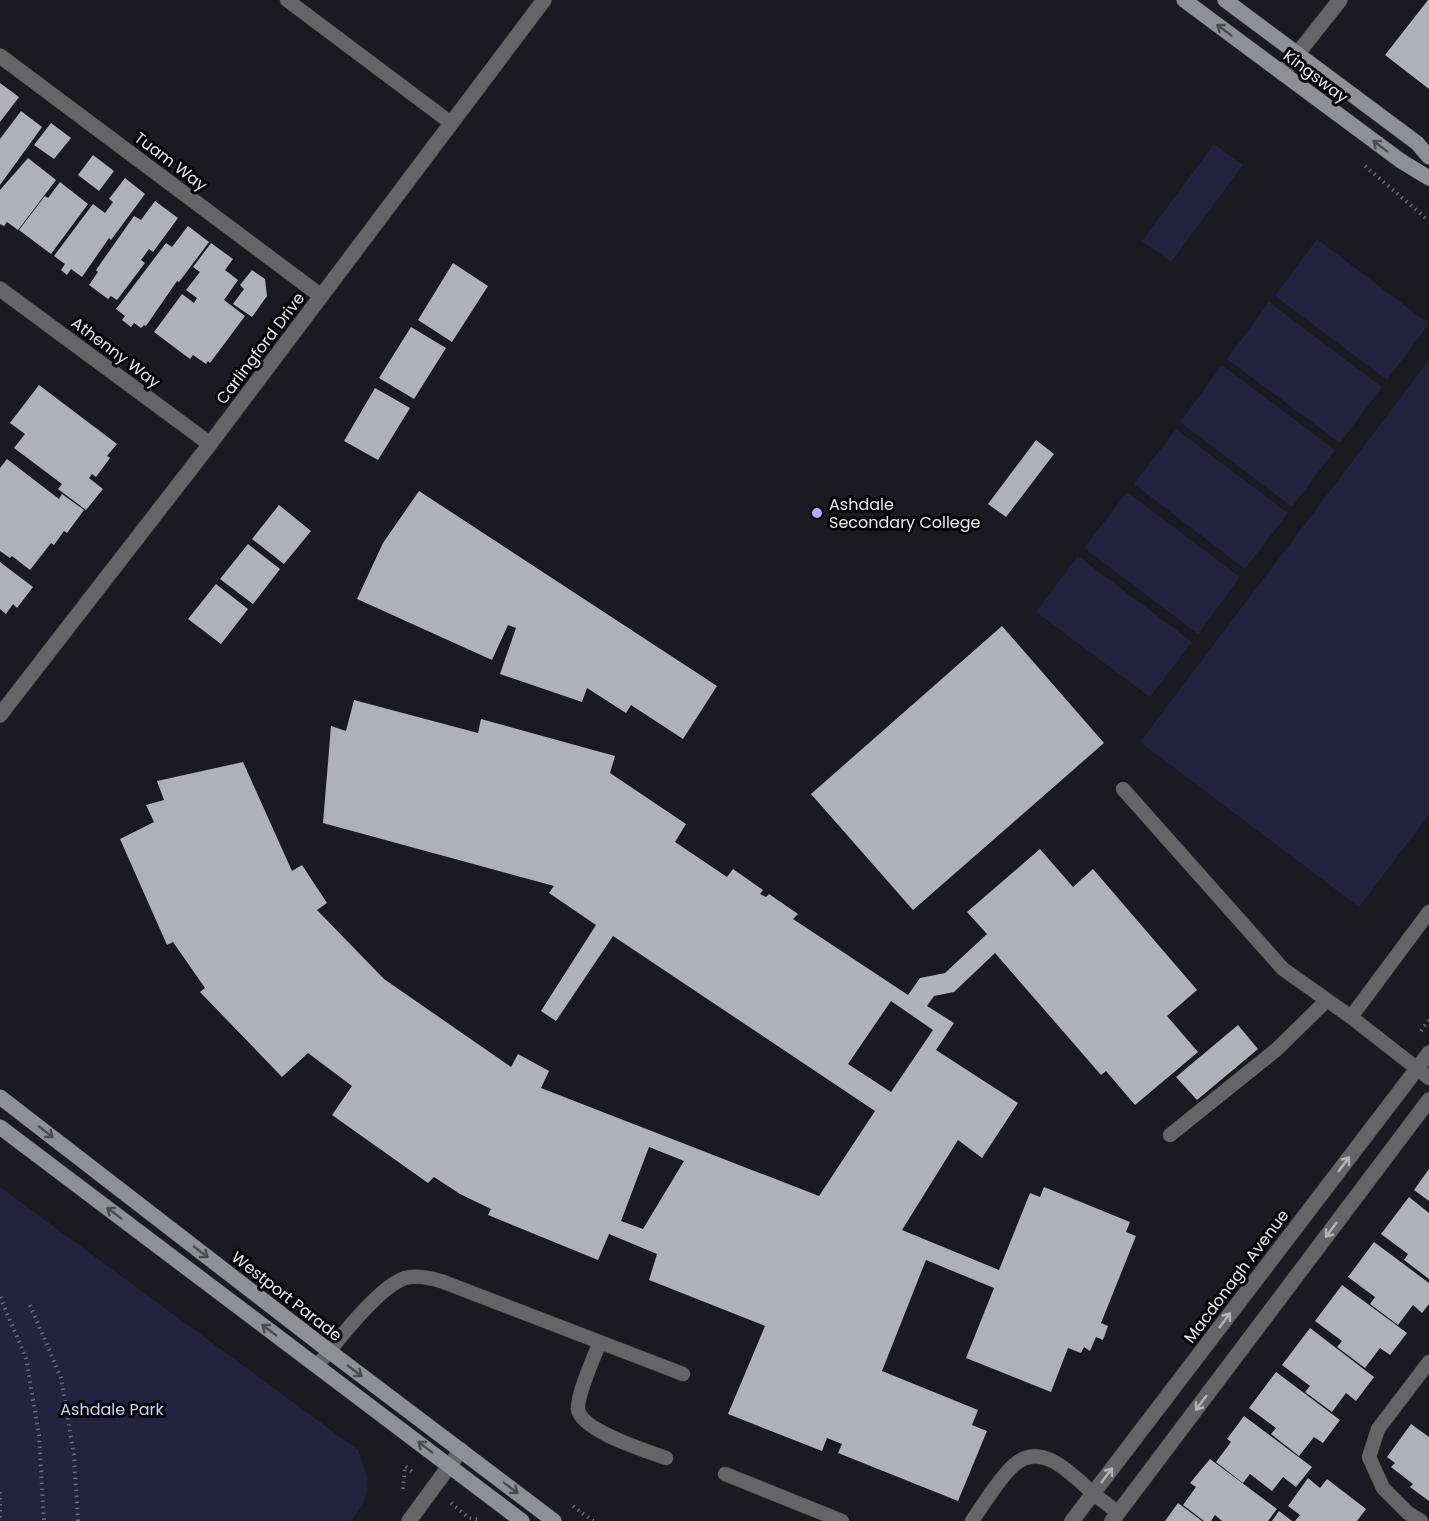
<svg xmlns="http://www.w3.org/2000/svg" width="1429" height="1521" viewBox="0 0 1429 1521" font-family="Poppins,sans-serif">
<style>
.green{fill:#23223f}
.building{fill:#b0b0b8;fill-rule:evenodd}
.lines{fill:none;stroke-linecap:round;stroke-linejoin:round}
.lane-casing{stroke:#37373d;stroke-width:15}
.street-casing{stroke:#37373d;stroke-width:16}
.secondary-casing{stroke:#37373d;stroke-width:16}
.path{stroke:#6b6b70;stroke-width:4;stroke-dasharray:1.5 4.5;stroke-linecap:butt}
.lane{stroke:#656568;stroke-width:14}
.street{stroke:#656568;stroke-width:15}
.secondary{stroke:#8f9095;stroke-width:15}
.oneway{stroke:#4a4b4e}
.oneway2{stroke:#b4b4b7}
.poi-dot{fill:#b0aefa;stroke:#060608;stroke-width:2}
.labels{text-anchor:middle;stroke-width:6;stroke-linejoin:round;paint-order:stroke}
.street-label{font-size:16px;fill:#e8e8ec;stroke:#060608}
.poi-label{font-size:16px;fill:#e8e8ec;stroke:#060608;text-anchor:start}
.park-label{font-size:16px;fill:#cfcffe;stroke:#060608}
</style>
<rect width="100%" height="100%" fill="#1a1a20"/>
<path class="green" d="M1214,144L1243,165L1171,262L1142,241Z
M1317,239L1429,324L1387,380L1275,296Z
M1269,302L1382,387L1340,443L1227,359Z
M1429,360V815L1359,907L1140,742Z
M1222,365L1335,450L1292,507L1180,422Z
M1176,429L1288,513L1245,569L1134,484Z
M1127,492L1240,577L1198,634L1084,548Z
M1078,556L1192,642L1150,697L1036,612Z
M0,1187L358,1450C371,1484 373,1491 351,1521H0Z"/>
<path class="building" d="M1428,0H1429V89L1385,55Z
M0,83L19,97L0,122Z
M21,111L42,127L0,185V139Z
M51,123L71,138L54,159L34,145Z
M93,155L114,171L99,191L78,175Z
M28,158L56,180L18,230L7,222L4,226L0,224V190Z
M125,178L145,194L111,240L109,238L82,277L71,269L67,275L61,270L65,264L54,256L93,204L105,213L113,202L109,199Z
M60,182L88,204L51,254L19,230L45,196L48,198Z
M155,201L178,218L153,252L149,249L141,260L145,263L117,300L111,296L108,299L89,285L98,272L96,270L134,216L141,220Z
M188,226L209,242L179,282L177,281L146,326L144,325L141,328L134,323L131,327L122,320L125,316L116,309L166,243L172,247Z
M211,243L233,259L225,270L238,280L224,300L245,316L210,363L208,361L206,364L193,355L190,359L154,332L182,294L194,303L197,298L186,290L200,272L193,267Z
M453,263L488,286L452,342L418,320Z
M252,270L265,279L267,296L252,317L233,304L244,289L240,285Z
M411,327L446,348L414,399L379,378Z
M39,385L117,444L107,456L110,458L96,477L92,474L89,478L103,489L86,510L58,489L62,484L14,448L25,434L10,423Z
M375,388L410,408L378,460L344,441Z
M1036,440L1054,454L1006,517L988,504Z
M7,459L59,499L62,494L84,510L67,533L64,531L54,545L51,543L30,570L12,556L10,558L0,551V468Z
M419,491L717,686L683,739L631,705L626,713L587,688L582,702L500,674L516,628L508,625L492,660L357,599L383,543Z
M279,505L311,531L284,564L252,539Z
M248,544L280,569L253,604L220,579Z
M0,562L33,587L17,608L13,604L6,614L0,609Z
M216,584L248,609L221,644L188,619Z
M1002,626L1104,743L913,910L811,794Z
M354,700L478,733L481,719L615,756L610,773L686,824L675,842L727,877L733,869L763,890L760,894L766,897L769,894L798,914L793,919L908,995L920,978L945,973L987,934L967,912L1040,849L1073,887L1093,869L1197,990L1167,1016L1198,1052L1135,1105L1106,1071L1101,1075L995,953L954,992L934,996L927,1006L954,1023L936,1050L1018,1103L982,1158L958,1140L902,1230L999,1270L1030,1193L1040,1197L1044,1187L1130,1222L1126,1232L1136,1236L1101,1323L1108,1326L1103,1340L1096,1337L1090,1351L1084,1347L1081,1353L1068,1348L1051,1392L966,1358L994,1288L926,1260L882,1371L978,1410L972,1425L987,1431L958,1501L838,1453L842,1444L827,1438L822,1451L728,1414L765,1326L649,1280L657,1254L609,1234L598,1260L488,1215L491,1209L460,1194L434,1177L428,1183L332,1115L352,1086L308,1053L282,1077L200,992L205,988L173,942L167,945L120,839L154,822L146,805L164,800L157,781L243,762L292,871L302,865L327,903L317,910L384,979L511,1067L518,1054L549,1071L541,1088L819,1196L875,1111L613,936L556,1021L541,1011L596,925L549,893L554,886L323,823L331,726L346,731ZM891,1001L933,1030L891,1092L848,1064ZM649,1147L684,1161L643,1229L621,1221Z
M1238,1025L1258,1049L1197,1100L1176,1077Z
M1429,1169V1201L1414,1190Z
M1409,1197L1429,1213V1279L1404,1260L1408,1254L1381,1234Z
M1374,1242L1429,1283V1304L1422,1313L1413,1305L1398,1325L1370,1304L1375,1297L1348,1277Z
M1342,1285L1407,1333L1390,1355L1380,1348L1365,1368L1337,1347L1342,1341L1315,1321Z
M1310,1328L1374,1377L1356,1401L1346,1393L1332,1412L1305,1392L1310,1386L1282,1365Z
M1276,1372L1340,1420L1323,1443L1314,1437L1299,1456L1271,1434L1276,1428L1249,1408Z
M1244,1416L1312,1467L1296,1487L1283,1477L1272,1491L1250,1474L1243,1483L1216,1462L1231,1442L1227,1439Z
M1411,1424L1429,1437V1501L1410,1487L1413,1484L1391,1467L1395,1463L1387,1457Z
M1210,1459L1277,1509L1268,1521H1222L1215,1515L1211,1521H1204L1183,1505L1196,1487L1190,1483Z
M1308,1478L1320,1488L1327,1479L1366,1509L1357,1521H1295L1300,1515L1288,1506Z
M1178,1503L1202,1521H1165Z
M1279,1511L1292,1521H1272Z"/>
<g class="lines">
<g class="lane-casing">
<path id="lane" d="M287,0L451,123
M1123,789L1283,969L1351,1017L1429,1078
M1351,1017L1429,912
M1170,1135L1276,1050L1327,1000
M600,1342C594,1357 577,1395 578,1409C581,1431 647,1451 666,1458
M317,1366C336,1343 378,1287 405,1278C418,1275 429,1278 441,1281L683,1374
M725,1474L842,1521
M972,1521C983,1505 1000,1477 1014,1465C1042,1440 1072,1475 1093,1493C1101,1500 1110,1506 1118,1513
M1421,1521L1408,1513L1383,1488L1369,1457L1378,1429L1429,1362"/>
</g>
<g class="street-casing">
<path id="street" d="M0,56L321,296
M1282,73L1340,0
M0,289L210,444
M0,715L210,444L544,0
M409,1521L461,1450
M1072,1521L1429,1053
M1112,1521L1429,1100"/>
</g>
<g class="secondary-casing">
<path id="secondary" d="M1184,0L1401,161L1429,178
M1225,0L1417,143L1429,157
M0,1097L329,1351L554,1521
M0,1127L522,1521"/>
</g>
<path class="path" d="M1365,166L1429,221
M1421,1031L1429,1020
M0,1297L26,1358L39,1435L44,1521
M30,1305L61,1378L74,1456L78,1521
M403,1489L405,1466L415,1474
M0,1492V1521
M451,1503L469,1518L480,1520
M573,1506L593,1521"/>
<use href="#lane" class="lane"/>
<use href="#street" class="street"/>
<use href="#secondary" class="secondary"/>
</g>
<defs><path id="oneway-shaft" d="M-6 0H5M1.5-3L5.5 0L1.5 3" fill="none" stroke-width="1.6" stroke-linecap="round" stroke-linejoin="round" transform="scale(1.5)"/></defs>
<g class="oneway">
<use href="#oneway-shaft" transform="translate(1224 30) rotate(-143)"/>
<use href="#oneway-shaft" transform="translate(1380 146) rotate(-143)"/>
<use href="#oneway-shaft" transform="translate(46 1132) rotate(38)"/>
<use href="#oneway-shaft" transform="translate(114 1213) rotate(-143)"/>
<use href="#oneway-shaft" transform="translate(201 1252) rotate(38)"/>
<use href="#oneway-shaft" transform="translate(269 1330) rotate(-143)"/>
<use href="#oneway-shaft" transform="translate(355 1371) rotate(37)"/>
<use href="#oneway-shaft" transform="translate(425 1447) rotate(-143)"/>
<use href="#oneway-shaft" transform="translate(511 1488) rotate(37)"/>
</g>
<g class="oneway2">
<use href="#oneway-shaft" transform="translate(1344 1164) rotate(-53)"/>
<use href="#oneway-shaft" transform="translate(1331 1230) rotate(127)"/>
<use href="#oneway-shaft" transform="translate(1225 1320) rotate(-53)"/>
<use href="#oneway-shaft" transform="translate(1201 1403) rotate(127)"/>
<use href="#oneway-shaft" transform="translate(1107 1475) rotate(-53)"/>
</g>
<circle class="poi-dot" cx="817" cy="513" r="6"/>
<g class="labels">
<g class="street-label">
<text transform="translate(1316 76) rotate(37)" y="6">Kingsway</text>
<text transform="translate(171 161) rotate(37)" y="6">Tuam Way</text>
<text transform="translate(260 348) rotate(-53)" y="6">Carlingford Drive</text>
<text transform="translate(116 352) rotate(37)" y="6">Athenny Way</text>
<text transform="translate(1236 1276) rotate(-53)" y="6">Macdonagh Avenue</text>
<text transform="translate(287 1296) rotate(38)" y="6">Westport Parade</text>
</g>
<g class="poi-label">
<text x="829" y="510">Ashdale<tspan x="829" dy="18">Secondary College</tspan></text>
</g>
<g class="park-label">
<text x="112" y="1415">Ashdale Park</text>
</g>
</g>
</svg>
